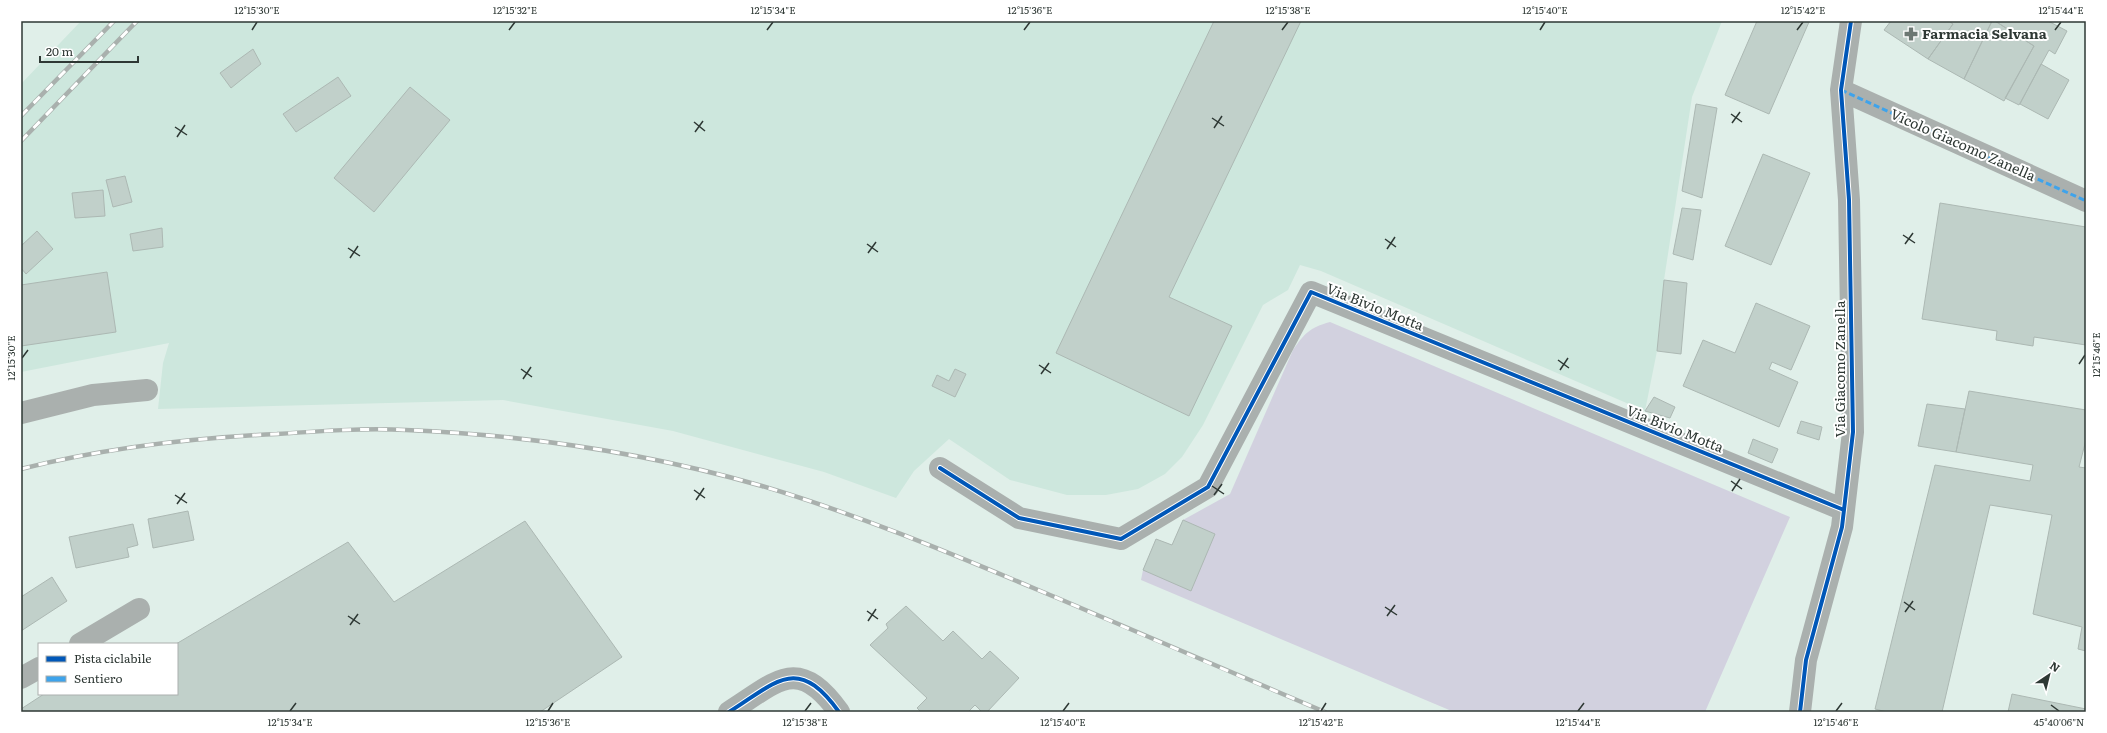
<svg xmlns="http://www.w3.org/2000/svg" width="2107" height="733" viewBox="0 0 2107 733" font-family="Literata,serif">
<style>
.built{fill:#cde7dd}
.green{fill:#d2d1df}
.building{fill:#c1d0ca;stroke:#acb8b3}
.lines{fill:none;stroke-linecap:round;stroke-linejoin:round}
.minor{stroke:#aab0ae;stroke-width:22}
.rail-casing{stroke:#a9b0ad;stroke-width:4.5}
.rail{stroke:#fff;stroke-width:3;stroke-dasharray:9;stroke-linecap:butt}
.quiet{stroke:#3ea3eb;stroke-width:3;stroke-dasharray:6 3;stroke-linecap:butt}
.cycleway-casing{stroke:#fff;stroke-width:6}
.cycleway{stroke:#0057b8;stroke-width:4}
.ticks{fill:none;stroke:#2e3834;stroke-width:1.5}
.labels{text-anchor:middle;stroke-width:4;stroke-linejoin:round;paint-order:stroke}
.poi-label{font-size:14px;font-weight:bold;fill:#2e3834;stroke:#fff;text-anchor:start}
.street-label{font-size:14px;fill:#2e3834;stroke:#fff}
.neatline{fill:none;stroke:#2e3834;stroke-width:1.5}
.ticks-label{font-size:10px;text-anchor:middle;fill:#2e3834}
</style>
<rect width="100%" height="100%" fill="#e0efe9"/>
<path class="built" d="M81,21H1722L1692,97L1664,280L1657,351L1645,411L1321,271L1300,265L1288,290L1263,305L1203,425L1182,457L1165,474L1138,489L1106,495H1067L1010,480L949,439L914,471L896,498L824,472L673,431L503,400L158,409L163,363L169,343L21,372V84Z"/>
<path class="green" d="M1330,322L1790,517L1705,712H1454L1141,580L1143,570L1156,539L1172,545L1183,520L1230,494L1293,350C1305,333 1309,328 1330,322Z"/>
<path class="building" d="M1214,21H1301L1169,297L1232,326L1189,416L1056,353Z
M1757,21L1809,22L1769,114L1725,95Z
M1891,21H1949L1953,24L1928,59L1884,30Z
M1949,21H1992L1964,79L1928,59L1953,24Z
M1992,21H1995L2034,46L2004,101L1964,79Z
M1995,21H2048L2067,31L2055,54L2049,50L2019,105L2005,98L2034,46Z
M253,49L261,64L231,88L220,73Z
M2041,64L2069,80L2048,119L2020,104Z
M338,77L351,96L296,132L283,114Z
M410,87L450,120L374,212L334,178Z
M1696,104L1717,108L1702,198L1682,191Z
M1763,154L1810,173L1771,265L1725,246Z
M125,176L132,202L113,207L106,180Z
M103,190L105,216L75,218L72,193Z
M1940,203L2086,227V345L2034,337L2033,346L1996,340L1997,331L1922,319Z
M1682,208L1701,210L1693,260L1673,254Z
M162,228L163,247L133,251L130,234Z
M37,231L53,249L26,274L21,268V246Z
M107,272L116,332L21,346V285Z
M1664,280L1687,283L1681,354L1657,351Z
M1756,303L1810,326L1791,370L1772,362L1769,369L1798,382L1779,427L1683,386L1703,340L1735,353Z
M955,369L966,374L955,397L932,386L937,375L949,381Z
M1969,391L2086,410V440L2079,467L2086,468V651L2078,649L2082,627L2033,614L2052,515L1990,505L1942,712H1887L1875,709L1935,465L2030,481L2033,465L1956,452Z
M1654,397L1675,407L1670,418L1645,411Z
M1927,404L1965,409L1956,452L1918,446Z
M1801,421L1822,427L1819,440L1797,433Z
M1753,439L1778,449L1772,463L1748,453Z
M188,511L194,540L153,548L148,519Z
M1183,520L1215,534L1191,591L1143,570L1156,539L1172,545Z
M525,521L622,657L540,712H21V709L44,694H177L176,644L348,542L394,602Z
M133,524L138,545L127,548L129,557L76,568L69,537Z
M52,577L67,601L21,631V597Z
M906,606L943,641L953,631L982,659L990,651L1019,678L987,712H982L975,705L968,712H921L917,708L927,698L870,645L888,628L886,624Z
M2012,694L2086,709V712H2008Z"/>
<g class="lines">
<path class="minor" d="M1841,90L2086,201
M21,413L93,395L147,390
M940,468L1019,518L1121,539L1208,487L1311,292L1844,510
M80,644L139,609
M21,678L39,668
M729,712C777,682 797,654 839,712
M1800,712L1806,660L1842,527L1853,432L1849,200L1841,90L1851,21"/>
<g class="rail-casing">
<path id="rail" d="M21,116L114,21
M21,141L137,21
M21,469C105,448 191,438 277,434C320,431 364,428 406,430C526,435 647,453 762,486C863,516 959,557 1055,597C1145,636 1235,674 1325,712"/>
</g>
<use href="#rail" class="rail"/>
<path class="quiet" d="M1841,90L2086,201"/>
<g class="cycleway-casing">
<path id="cycleway" d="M940,468L1019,518L1121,539L1208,487L1311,292L1844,510
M729,712C777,682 797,654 839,712
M1800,712L1806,660L1842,527L1853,432L1849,200L1841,90L1851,21"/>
</g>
<use href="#cycleway" class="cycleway"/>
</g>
<path class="ticks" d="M252,30L257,22M509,30L515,22M767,30L773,22M1024,30L1030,22M1282,30L1288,22M1540,30L1545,22M1797,30L1803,22M2055,30L2061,22M1731,114L1742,122M1212,118L1224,126M694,122L705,131M1732,123L1740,112M175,127L187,135M1214,128L1222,116M695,132L703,121M177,137L185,125M1903,235L1915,243M1385,239L1396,247M867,244L878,252M1905,244L1913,233M348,248L360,256M1387,249L1395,237M868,253L876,242M350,258L358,246M22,358L28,350M1558,360L1569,368M2079,364L2085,355M1039,365L1051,373M521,369L532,377M1560,370L1568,358M1041,374L1049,363M523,379L531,367M1731,481L1742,489M1212,486L1224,494M694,490L705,498M1732,491L1740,479M175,495L187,503M1214,495L1222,484M696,500L704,488M177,504L185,493M1904,602L1915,610M1385,607L1397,615M867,611L878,619M1905,612L1913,601M348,616L360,624M1387,616L1395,605M868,621L876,609M350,625L358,614M2051,705L2059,711M290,711L296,703M548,711L553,703M805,711L811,703M1063,711L1069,703M1321,711L1326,703M1578,711L1584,703M1836,711L1842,703"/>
<defs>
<g id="pharmacy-bare" transform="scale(1.08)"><path d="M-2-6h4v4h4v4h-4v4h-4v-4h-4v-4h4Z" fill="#6c7873" stroke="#fff" stroke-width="2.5" paint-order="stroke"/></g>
</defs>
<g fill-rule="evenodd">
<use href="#pharmacy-bare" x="1911" y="34"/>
</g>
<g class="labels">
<g class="poi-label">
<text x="1922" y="39">Farmacia Selvana</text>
</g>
<g class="street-label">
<text transform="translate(1963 145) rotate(24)" y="5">Vicolo Giacomo Zanella</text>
<text transform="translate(1375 307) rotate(22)" y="5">Via Bivio Motta</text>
<text transform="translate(1840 369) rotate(-90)" y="5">Via Giacomo Zanella</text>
<text transform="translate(1675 429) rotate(22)" y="5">Via Bivio Motta</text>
</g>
</g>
<rect width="2107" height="733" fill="none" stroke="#ffffff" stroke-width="44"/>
<rect x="38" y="643" width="140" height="52" fill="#ffffff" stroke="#abafae"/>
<rect x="46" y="656" width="20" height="6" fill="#0057b8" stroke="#abafae"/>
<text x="74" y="663" font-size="12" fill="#2e3834">Pista ciclabile</text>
<rect x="46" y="676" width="20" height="6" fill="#3ea3eb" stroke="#abafae"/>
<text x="74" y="683" font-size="12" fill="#2e3834">Sentiero</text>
<g transform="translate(2049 675) rotate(35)" stroke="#ffffff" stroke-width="3" paint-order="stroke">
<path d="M0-3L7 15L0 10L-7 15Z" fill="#2e3834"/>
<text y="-6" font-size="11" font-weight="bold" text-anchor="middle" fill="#2e3834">N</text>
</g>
<path d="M40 56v6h98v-6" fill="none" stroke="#2e3834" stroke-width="2"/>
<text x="46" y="56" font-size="12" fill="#2e3834" stroke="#ffffff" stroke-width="3" paint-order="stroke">20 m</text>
<rect x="22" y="22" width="2063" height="689" class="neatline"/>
<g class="ticks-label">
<text x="257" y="14">12°15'30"E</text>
<text x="515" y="14">12°15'32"E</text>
<text x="773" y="14">12°15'34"E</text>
<text x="1030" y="14">12°15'36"E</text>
<text x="1288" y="14">12°15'38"E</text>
<text x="1545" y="14">12°15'40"E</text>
<text x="1803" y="14">12°15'42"E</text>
<text x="2061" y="14">12°15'44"E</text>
<text transform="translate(2096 355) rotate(-90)" y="4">12°15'46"E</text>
<text transform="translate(11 358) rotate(-90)" y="4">12°15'30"E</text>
<text x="290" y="726">12°15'34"E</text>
<text x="548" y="726">12°15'36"E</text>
<text x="805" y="726">12°15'38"E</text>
<text x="1063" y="726">12°15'40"E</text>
<text x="1321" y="726">12°15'42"E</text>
<text x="1578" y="726">12°15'44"E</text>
<text x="1836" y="726">12°15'46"E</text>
<text x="2059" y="726">45°40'06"N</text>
</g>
</svg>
